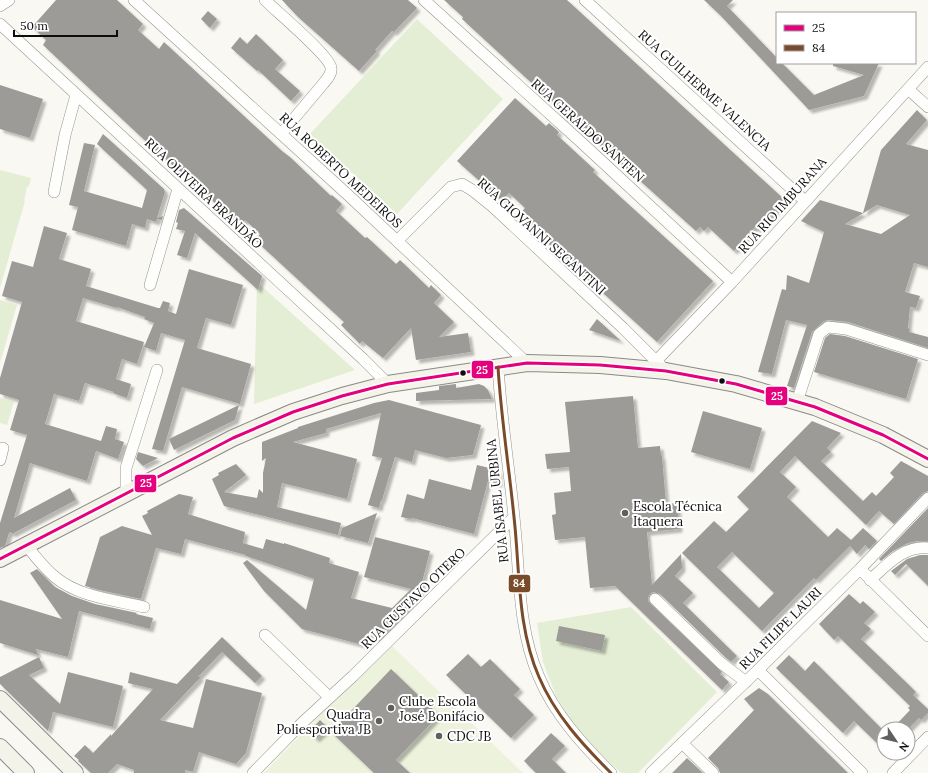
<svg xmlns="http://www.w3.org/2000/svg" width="928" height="773" viewBox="0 0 928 773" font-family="Lora,serif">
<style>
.green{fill:#e3eed4}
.pitch{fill:#edf2dd}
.building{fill:#9d9b98;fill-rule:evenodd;filter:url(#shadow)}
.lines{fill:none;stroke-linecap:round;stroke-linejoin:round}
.street-casing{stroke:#949390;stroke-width:12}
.secondary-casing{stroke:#8a8987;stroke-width:18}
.street{stroke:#fefefd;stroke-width:11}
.secondary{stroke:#f4f3ea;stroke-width:16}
.bus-1-casing{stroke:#fff;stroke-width:6}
.bus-2-casing{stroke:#fff;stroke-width:6}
.bus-1{stroke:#e5007d;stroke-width:3}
.bus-2{stroke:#7a4b2a;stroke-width:3}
.bus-dot{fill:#0d0d0d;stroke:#fff;stroke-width:1.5}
.poi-dot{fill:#605f5d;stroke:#fff;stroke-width:1.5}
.labels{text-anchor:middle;stroke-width:4;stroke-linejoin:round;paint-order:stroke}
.street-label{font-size:13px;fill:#0d0d0d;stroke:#fff}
.poi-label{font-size:13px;fill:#0d0d0d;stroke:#fff;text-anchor:start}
.line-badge{stroke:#fff;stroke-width:1.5}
.badge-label{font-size:11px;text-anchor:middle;font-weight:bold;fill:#fff}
</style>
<defs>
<filter id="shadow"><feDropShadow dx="3.5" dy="3.5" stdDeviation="1" flood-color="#0004"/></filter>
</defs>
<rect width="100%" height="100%" fill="#faf8f2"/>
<path class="green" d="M417,19L503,99L397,214L310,134Z
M0,170L31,178L29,186L27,187L24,201H25L0,288Z
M257,282L355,370L254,404Z
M0,300L17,305L0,363Z
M0,398L14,402L7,425L0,423Z
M631,607L717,692L638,773H621L601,754L576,728L556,696L543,662L537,623Z"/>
<path class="pitch" d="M389,643L523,773H264Z"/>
<path class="building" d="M56,0H117L143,24L138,30L159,49L164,42L282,151L290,157L331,196L332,195L342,204L336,211L365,238L367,237L396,264L400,260L429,288L431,285L441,295L434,303L454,322L439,337L468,333L471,352L416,360L411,328L383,358L362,341L360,344L341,325L344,322L255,240L260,234L245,220L240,226L235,222L234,223L206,194L155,150L43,45L46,40L32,27Z
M282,0H408L417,8L394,32L392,31L375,50L377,51L359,71L298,17Z
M444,0H567L785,200L758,230L755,227L734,251L708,227L704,231L700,227L696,231L571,119L568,121L558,112L561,110L462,19L463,17Z
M704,0H733L727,6L777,58V63H782L814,95L864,75L833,66V63H879L864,96L809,110L720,15Z
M208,11L217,19L210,28L201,19Z
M256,34L283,60L275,69L300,91L291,101L258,70L257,71L231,48L240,37L247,44Z
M0,85L43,99L30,138L0,129Z
M515,98L546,126L549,123L559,132L557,135L595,170L593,172L713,281L657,342L518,216L525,208L509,193L502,201L457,161Z
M917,110L927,120L906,144L928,150V267L914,263L905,292L920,296L916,308L910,307L908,328L910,329L909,332L928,337V348L848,322L829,320L824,321L812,332L794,388L787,386L807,325L786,320L772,374L758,372L782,289L786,290L787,275L809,283L820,246L824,232L801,221L820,200L863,213L881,150ZM877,205L910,215L881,234L845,224Z
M103,134L164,189L165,192L157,218L163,216L162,220L157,219L156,222L147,219L145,228L132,224L126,246L72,230L78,207L69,205L84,143L95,145L84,191L142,208L147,190L97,144Z
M184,208L262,276L258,290L195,233L187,258L177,255L185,231L176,229L178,223L176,222L179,210Z
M44,226L67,233L59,259L91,269L86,286L158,308H160L163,301L170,303L168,311L176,314L189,269L243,285L231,325L206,318L197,348L251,364L240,404L182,387L163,451L152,449L185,340L161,333L156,351L144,347L154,323L144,319L145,317L117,307V308L83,298L76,321L144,342L137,364L122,359L116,379L131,384L127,398L113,393L114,392L85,383L79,401L54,394L45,424L101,441L106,426L117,429L115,439L124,442L118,459L96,451L87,481L30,463L14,518L70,488L76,500L12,534L11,532L9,533L5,546L0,548V523L27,435L10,430L19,400L0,394V378L22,302L2,296L12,261L33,267Z
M597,319L621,341L589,330Z
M830,334L845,336L918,359L906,399L814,372L825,338Z
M456,384V388L479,384L484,386L488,390L492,399L416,401V393L439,390V386Z
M633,396L638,448L660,446L661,456H662L666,504L677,503L679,529L647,532L652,585L681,554L682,568L675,576L693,593L683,603L737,656L731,662L726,658L660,594L653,592L650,594L648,598V601L722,672L720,674L729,682L722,690L615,586L590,588L585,537L555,540L552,515L556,514L554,493L571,491L569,467L547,469L545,454L570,452L565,402Z
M389,400L481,425L473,455L446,458L415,450L412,462L395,457L382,500H381L379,508L368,505L382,458L372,456L381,413L326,429V433L293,442L357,459L347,499L282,483L277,507L341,523L338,535L224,506L212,479L219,475L218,473L236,464L246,475L224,492L257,498L259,489L263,493V473L266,458L262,461V442L298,428V427L374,403Z
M239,405L235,420L174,450L169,439Z
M703,411L762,428L750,469L691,452Z
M812,421L841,433L827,448L831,452L821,461L863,501L872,492L876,496L894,477L890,473L901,461L928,476V491L923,493L894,524L879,511L866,525L795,456L780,472L796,487L787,497L828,537L837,528L851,540L863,528L877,541L869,549L865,545L857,554L850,546L816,580L814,578L762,631L682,553L714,521L726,532L749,509L737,497ZM732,552L774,593L759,608L717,567Z
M138,452L158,458L143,466L136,459Z
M477,465L498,470L499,484L488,481L474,534L412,518L411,519L401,517L407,494L424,499L429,479L471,490Z
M179,494L193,497L188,514L245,532L243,543L263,549L266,539L284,544V543L330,558L329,563L359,572L351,598L392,608L411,589L364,577L375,537L430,551L418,598L377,640L370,633L367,646L302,629L264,591L243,563L247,560L306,610L314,579L246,556V555L185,539L181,554L156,548L141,599L99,590L85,586L100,537L122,526L152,535L142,516L148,513L147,511Z
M928,508V541H918L908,543L893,551L881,561L879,559Z
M377,513L368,543L340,536L342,528Z
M920,555H928V586L906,564L895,575L891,571L907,559Z
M37,569L55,587L72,596L95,604L137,613L136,614L153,618L150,629L79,611L68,657L36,649L38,655L0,643V600L62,619L30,573Z
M849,594L860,604L863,601L875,612L864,623L871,629L861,639L907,683L916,692L913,695L928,709V713L921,720L919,718L908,729H892L910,710L908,708L910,706L838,636L834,640L819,624Z
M559,626L605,635L602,651L556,641Z
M222,637L262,676L255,683L222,652L198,677H201L160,720L193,728L206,679L262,693L246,753L236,764L199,752L193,772L185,770V773H134V770L117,764L108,773H91L78,761L79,760L74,756L85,745L93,753L111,734V736L153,689L128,683L130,672L177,684Z
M468,654L481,667L490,659L520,689L514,695L534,715L511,738L446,675Z
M789,655L805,671L814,661L884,731V750L854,721L843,733L776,668Z
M39,657L44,668L29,675L60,704L68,672L123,686L113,727L53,712L48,731L0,684V677Z
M391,669L439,715L396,760L410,773H374L331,732Z
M759,688L768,694L848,773H720L718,768L708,758L754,710L744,699Z
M320,720L328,728L316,739L309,732Z
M551,733L565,746L552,759L566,773H536L524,761Z
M687,758L703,773H672Z"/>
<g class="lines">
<g class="street-casing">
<path id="street" d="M134,0L347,194L527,363
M265,0C276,11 330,56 331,68C332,74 327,79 323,84L281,134
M424,0L582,143L732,282
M585,0L805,201
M0,6L9,0
M0,24L363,359L388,384
M908,89L928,107
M54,192L65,135L76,95
M397,241L451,187L462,184L472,190L492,206L623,328L661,366
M150,285L178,189
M656,361L732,282L928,67
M498,367C501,417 509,467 514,517C520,570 517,627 539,677C555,715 583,745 611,773
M797,402L819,334L828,327L846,329L928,355
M0,460L3,448
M126,494V468L157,370
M26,545C35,556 44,568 55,577C79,597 114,600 144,607
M860,569L928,498
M870,580C887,565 904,545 928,548
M655,599L721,663L746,682
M265,635L329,697
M758,670L862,773
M682,743L713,773
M253,773L302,723L353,676L514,517
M651,773L758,670L860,569L928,636
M893,773L928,737"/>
</g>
<g class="secondary-casing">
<path id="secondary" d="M0,559L233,438L293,412L342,396L388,384L527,363L600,365L666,371L736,384L815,407L883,435L928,459
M0,699L75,773
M0,747L26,773"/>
</g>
<use href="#street" class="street"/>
<use href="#secondary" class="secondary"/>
<g class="bus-1-casing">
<path id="bus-1" d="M0,559L233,438L293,412L342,396L388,384L527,363L600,365L666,371L736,384L815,407L883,435L928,459"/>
</g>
<g class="bus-2-casing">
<path id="bus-2" d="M498,367C501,417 509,467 514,517C520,570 517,627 539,677C555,715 583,745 611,773"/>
</g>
<use href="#bus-1" class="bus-1"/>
<use href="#bus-2" class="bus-2"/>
</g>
<g class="bus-dot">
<circle cx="463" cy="373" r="3.5"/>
<circle cx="722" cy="381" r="3.5"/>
</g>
<g class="poi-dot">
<circle cx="625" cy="513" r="4"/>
<circle cx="391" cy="708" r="4"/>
<circle cx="379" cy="721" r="4"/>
<circle cx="439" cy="736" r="4"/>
</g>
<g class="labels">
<g class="street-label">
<text transform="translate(705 90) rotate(42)" y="5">RUA GUILHERME VALENCIA</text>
<text transform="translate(588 130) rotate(42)" y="5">RUA GERALDO SANTEN</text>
<text transform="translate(341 170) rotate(43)" y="5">RUA ROBERTO MEDEIROS</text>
<text transform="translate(204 193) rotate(43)" y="5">RUA OLIVEIRA BRANDÃO</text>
<text transform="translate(782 205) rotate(-48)" y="5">RUA RIO IMBURANA</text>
<text transform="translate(542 236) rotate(42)" y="5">RUA GIOVANNI SEGANTINI</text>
<text transform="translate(497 501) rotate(-96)" y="5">RUA ISABEL URBINA</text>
<text transform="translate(413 598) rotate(-44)" y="5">RUA GUSTAVO OTERO</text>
<text transform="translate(780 628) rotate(-45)" y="5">RUA FILIPE LAURI</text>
</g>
<g class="poi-label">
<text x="633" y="511">Escola Técnica<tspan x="633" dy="15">Itaquera</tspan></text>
<text x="399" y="706">Clube Escola<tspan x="399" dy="15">José Bonifácio</tspan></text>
<text x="371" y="719" text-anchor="end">Quadra<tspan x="371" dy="15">Poliesportiva JB</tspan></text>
<text x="447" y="741">CDC JB</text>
</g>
</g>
<g class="line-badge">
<rect x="471" y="360" width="23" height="19" rx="4" fill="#e5007d"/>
<rect x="765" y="386" width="23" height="20" rx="4" fill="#e5007d"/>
<rect x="134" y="474" width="23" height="19" rx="4" fill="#e5007d"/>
<rect x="508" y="574" width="23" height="19" rx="4" fill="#7a4b2a"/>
</g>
<g class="badge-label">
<text x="482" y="374">25</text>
<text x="777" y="400">25</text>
<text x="146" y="487">25</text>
<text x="519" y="587">84</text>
</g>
<rect x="776" y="12" width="140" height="52" fill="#ffffff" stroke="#9e9e9e"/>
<rect x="784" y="25" width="20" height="6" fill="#e5007d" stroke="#9e9e9e"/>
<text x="812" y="32" font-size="12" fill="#0d0d0d">25</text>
<rect x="784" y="45" width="20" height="6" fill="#7a4b2a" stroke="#9e9e9e"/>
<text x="812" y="52" font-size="12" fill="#0d0d0d">84</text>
<g transform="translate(896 741) rotate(125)"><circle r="19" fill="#ffffff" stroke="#9e9e9e"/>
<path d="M0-3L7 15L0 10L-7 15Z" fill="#605f5d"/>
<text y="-6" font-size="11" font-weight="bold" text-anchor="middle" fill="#0d0d0d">N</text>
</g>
<path d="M14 30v6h103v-6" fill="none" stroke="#0d0d0d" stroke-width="2"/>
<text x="20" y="30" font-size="12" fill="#0d0d0d" stroke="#ffffff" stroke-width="3" paint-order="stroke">50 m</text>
</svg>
